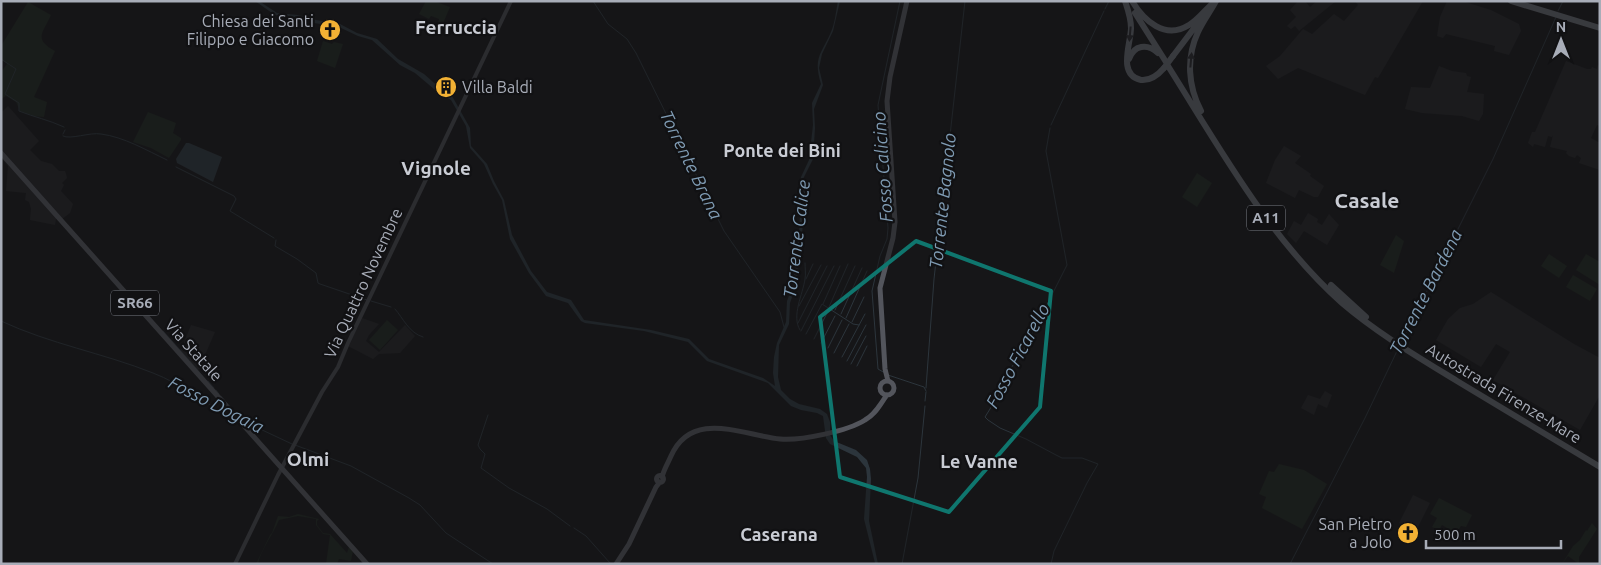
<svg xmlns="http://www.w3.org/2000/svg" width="1601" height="565" viewBox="0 0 1601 565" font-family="Ubuntu,sans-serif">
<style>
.built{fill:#222225}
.green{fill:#1e261f}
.water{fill:#2c353c}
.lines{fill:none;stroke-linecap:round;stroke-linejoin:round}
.stream{stroke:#2c353c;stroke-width:1}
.secondary{stroke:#45474d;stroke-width:4}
.primary{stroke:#53555c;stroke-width:5}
.highway{stroke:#63666e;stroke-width:6}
.highway-bridge{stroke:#63666e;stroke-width:6}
.oneway{fill:#26262a}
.marked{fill:none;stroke:#0f766e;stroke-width:4;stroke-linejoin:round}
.labels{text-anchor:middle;stroke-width:4.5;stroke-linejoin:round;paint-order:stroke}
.shield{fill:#111113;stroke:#7b7e86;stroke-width:1}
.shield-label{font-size:15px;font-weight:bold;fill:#a8adb8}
.poi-label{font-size:16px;fill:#a8adb8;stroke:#111113;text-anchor:end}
.street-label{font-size:16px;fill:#a8adb8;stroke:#111113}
.neighbourhood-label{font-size:18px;font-weight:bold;fill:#c9ccd4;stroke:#111113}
.water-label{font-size:18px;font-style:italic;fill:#7f9bb3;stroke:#111113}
.quarter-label{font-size:19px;font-weight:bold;fill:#c9ccd4;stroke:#111113}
.district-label{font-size:21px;font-weight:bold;fill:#c9ccd4;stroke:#111113}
</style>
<rect width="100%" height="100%" fill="#161618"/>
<path class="built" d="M1298,1H1305L1310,7L1317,1H1336L1299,31L1295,26L1291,29L1287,26L1296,17L1290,10Z
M1355,1H1423L1378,78L1375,77L1365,95L1298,68L1278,79L1266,66L1280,56L1303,29L1312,34L1334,14L1344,21L1358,5Z
M1447,1H1462L1491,10L1519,24L1521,31L1509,55L1494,51L1495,46L1446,34L1443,38L1437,36L1440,17Z
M1566,61L1587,69H1591L1592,67L1597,69L1598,65L1600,66V126L1597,125L1591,138L1600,143V170L1579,163L1581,158L1577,155L1575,158L1569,156L1566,153L1567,151L1550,147L1553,135L1552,137L1548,136L1545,147L1534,144L1533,147L1528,143L1532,132H1535Z
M1439,66L1452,71L1466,73L1467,76L1471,77L1467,92L1484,94L1483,114L1479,121L1462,116L1422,113L1405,109L1411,87L1430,88Z
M8,106L39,141L30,150L41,161L52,164L59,171H65L66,174L67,178L62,183L64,185L61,191L73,204L70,213L62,219H56L55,225L30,220L31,209L29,202L25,200L26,193L6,191L8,166L1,158V113Z
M1284,146L1301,156L1295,163L1311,174L1310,176L1324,186L1318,197H1314L1299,190L1295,198L1266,183L1275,160Z
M1308,213L1318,219L1317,222L1322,225L1329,214L1339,225L1327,245L1304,231L1296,243L1287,234L1294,221L1301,225Z
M1491,292L1574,344L1600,358V395L1580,430L1493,380L1510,352L1496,344L1481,367L1436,340L1448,319L1460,308L1473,304Z
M362,318L379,324L369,335L366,341L379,352L405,325L415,336L400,353L379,354L373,359L348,346Z
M191,325L215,332L205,355L210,361L195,372L179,355Z
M1325,391L1332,395L1327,408L1318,404L1314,415L1301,408L1308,395L1320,399Z
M1413,495L1430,503L1416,531L1399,523Z"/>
<path class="green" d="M426,1H434L450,7L442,26L438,24L439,19L431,16L429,19L419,14Z
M28,2L51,15C43,33 33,39 55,51L34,97L47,102L44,117L33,116L20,111L16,102L6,96L1,99V72L7,64L1,59V46Z
M323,41L332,44L334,42L343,44L335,68L317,61Z
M148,112L176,123L173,133L181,138V140L169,158L151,148L133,142Z
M1197,173L1212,183L1197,207L1182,197Z
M1396,235L1404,241L1394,273L1380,265Z
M1549,254L1567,266L1559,278L1541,266Z
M1586,254L1600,262V285L1576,270Z
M1573,275L1597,289L1590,301L1566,287Z
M387,320L398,330L380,350L369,340Z
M1279,464L1304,470L1327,484L1302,529L1262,508L1266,497L1259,494L1269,471L1274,472Z
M1439,498L1472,515L1466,527L1461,526L1459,529L1454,528L1450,532L1446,530L1447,528L1442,525L1439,530L1432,527L1437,518L1430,514Z
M1600,510L1592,523L1597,529L1579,557V564L1568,556L1562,564L1573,546L1580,540L1586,530L1587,531Z
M298,514L319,519L317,521V525L323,533L330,534L347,553L349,547L353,551L351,561L339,559L337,564H326L330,535L323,534L316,525V519L298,516L279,520C274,533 260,551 258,564H256L270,535L272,533L278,516L289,517Z"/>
<path class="water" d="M255,1H259L277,13L298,15L316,20L340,24L357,33L377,39L398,59L424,74L442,90L452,96L470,128L471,146L487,164L494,181L504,200L512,235L531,271L547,292L571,300L584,320L651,330L689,339L709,359L763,378L775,386L773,373L774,357L777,343L786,322L787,301L793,285L796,252L799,235L800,214L804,199V192L800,184L801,177L809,160L813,125L812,103L821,84C813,57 821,55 831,32C835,23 836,11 838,1H840L833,31L822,54L819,68L823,85L814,109L815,128L813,159L802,181L807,201L803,214L802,239L798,256L797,282L790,303L789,324L779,345L778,377L781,390L790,399L799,404L820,409L827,414L830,422V435L834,441L856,450L867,460L870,469L871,479L869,521L878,564L875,563L864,519L867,477L866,468L857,457L830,444L826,438L823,416L817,413L801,410L791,406L768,383L707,361L688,342L644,331L585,323L581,321L568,303L546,296L529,273L510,239L502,200L493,184L484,164L470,148L466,126L451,100L434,89L415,73L400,65L372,40L358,36L339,27L314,23L298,18L275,15Z
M186,143H189L222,157L213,182L177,163L176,159Z"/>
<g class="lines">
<path class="stream" d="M593,1L608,24L627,39L636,53L724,231L780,312L784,327
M1105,9L1109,1
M1558,11L1563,1
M1,59L16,69L5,94L19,103V111C34,117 49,120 64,127
M1051,125L1104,11
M1050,128L1046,151L1067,265L1024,350L1011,368L1003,388L985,417L988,420L1000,428L1026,439L1056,455L1062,458H1082L1098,464L1087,483L1054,551L1051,564
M63,134L65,130
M63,136C70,140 90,132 101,134C124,137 146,150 167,160
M176,167L234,196L236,199L230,211L274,238
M276,240L275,246L297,259L316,273L318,283L320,284L367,300
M806,279L813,264
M371,301L391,307
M823,304L840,266
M799,306L821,265
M829,307L848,264
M395,309C403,318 409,333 423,337
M835,310L855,266
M841,314L862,268
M846,318L867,271
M1,321C50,344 103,353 153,373C182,384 205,404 232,417
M852,322L864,297
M798,323L827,266
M800,330C791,316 803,294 805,279C806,274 805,268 805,263
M163,331L189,360
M801,331L834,266
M806,334L822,304L853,324L859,325
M814,339L828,311
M821,343L835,316
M1401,343L1493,159L1556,17
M828,348L842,320
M834,353L849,324
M842,357L865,314
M190,361L206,380
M847,361L866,325
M851,364L866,336
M857,366L867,346
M885,373L878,369L872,291L880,256L887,239L888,228L878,105L900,1
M888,375L924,387L926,391
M208,381L214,388
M926,388L934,279L965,1
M216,390L219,394
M221,396L232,409
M925,401L926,392
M233,410L243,420
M488,415L478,445L480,449L485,454L481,468L509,488L547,509L570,526
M243,421L292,444
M295,445L351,466L409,498L420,505L446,533L493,564
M574,528L586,536L610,563
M902,564L918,478L925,406
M1290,564L1365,418L1398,349"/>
<path class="secondary" d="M235,564L278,475L322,392L338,367L348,343L511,1"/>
<path class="primary" d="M1,153L367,564
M888,381L885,369L880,288L893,238L895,222L887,101L890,77L907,1
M880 388a7 7 0 1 1 14 0a7 7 0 1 1-14 0Z
M656.5 479a3.5 3.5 0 1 1 7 0a3.5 3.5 0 1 1-7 0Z
M662,477C664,469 668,463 671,456C692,409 742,435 780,439C800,441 848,431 865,420C876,414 880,404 887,395
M616,564L629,544L656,487L660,482"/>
<path class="highway" d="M1125,1C1128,10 1131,18 1131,28C1131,43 1117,75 1141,80C1151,81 1158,75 1164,68
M1132,1C1144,21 1165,40 1189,25C1198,20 1204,11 1212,4
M1511,1L1600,28
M1135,13L1166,62
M1173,56L1201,19
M1129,59C1134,45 1147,43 1158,53
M1168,66C1219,147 1270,239 1342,303C1377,333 1418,357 1457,381C1505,410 1552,438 1600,467
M1201,111C1188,86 1186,58 1198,32C1203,21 1210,12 1216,1
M1331,285L1366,317"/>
<path class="highway-bridge" d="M1164,68L1173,56"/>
</g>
<defs><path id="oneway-solid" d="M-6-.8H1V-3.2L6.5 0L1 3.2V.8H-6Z" transform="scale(1.25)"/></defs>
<g class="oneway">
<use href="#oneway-solid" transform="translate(1130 34) rotate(95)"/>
<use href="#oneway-solid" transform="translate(1191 60) rotate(-85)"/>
</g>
<path d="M0 0H1601V565H0ZM916,241L1051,291L1040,407L949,512L840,477L820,317Z" fill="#161618" fill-opacity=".55" fill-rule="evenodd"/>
<path class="marked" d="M916,241L1051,291L1040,407L949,512L840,477L820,317Z"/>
<defs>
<g id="church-disc" transform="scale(1.125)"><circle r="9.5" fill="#f2b134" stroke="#111113"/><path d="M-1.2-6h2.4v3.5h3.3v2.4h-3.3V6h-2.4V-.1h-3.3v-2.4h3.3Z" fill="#111"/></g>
<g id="building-disc" transform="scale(1.125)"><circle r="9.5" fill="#f2b134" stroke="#111113"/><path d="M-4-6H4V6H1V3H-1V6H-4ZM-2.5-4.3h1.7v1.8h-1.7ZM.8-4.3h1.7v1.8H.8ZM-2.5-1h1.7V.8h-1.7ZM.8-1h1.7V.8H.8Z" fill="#111"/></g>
</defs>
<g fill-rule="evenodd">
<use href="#church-disc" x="330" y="30"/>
<use href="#building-disc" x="446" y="87"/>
<use href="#church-disc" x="1408" y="533"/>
</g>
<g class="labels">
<g class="shield">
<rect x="1247" y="205.5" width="38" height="25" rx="4"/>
<rect x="111" y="290.5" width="48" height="25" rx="4"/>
</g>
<g class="shield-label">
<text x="1266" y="223">A11</text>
<text x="135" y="308">SR66</text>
</g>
<g class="poi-label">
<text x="314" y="27">Chiesa dei Santi<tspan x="314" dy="18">Filippo e Giacomo</tspan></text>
<text x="462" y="93" text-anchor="start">Villa Baldi</text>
<text x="1392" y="530">San Pietro<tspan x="1392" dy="18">a Jolo</tspan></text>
</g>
<g class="street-label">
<text transform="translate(363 283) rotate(-65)" y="6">Via Quattro Novembre</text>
<text transform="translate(194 350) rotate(48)" y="6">Via Statale</text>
<text transform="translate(1504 393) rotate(31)" y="6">Autostrada Firenze-Mare</text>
</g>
<g class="neighbourhood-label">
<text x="782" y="157">Ponte dei Bini</text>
<text x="979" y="468">Le Vanne</text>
<text x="779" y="541">Caserana</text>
</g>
<g class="water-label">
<text transform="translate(691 165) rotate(64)" y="6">Torrente Brana</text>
<text transform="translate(883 167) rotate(-94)" y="6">Fosso Calicino</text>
<text transform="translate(943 201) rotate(-84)" y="6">Torrente Bagnolo</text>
<text transform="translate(797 239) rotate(-83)" y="6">Torrente Calice</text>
<text transform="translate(1426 292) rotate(-63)" y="6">Torrente Bardena</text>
<text transform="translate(1018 356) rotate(-62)" y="6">Fosso Ficarello</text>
<text transform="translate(216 405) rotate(27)" y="6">Fosso Dogaia</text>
</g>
<g class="quarter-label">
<text x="456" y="34">Ferruccia</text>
<text x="436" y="175">Vignole</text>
<text x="308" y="466">Olmi</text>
</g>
<g class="district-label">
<text x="1367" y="208">Casale</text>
</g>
</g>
<rect width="1601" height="565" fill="none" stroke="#a8adb8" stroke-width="5"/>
<g transform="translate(1561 40)" stroke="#111113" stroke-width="4" paint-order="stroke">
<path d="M0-4L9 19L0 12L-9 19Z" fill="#a8adb8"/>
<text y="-8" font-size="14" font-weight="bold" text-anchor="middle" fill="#a8adb8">N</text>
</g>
<path d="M1426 540v8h135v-8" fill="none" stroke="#a8adb8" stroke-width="2.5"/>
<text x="1434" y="540" font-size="15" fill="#a8adb8" stroke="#111113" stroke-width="4" paint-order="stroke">500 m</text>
</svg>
